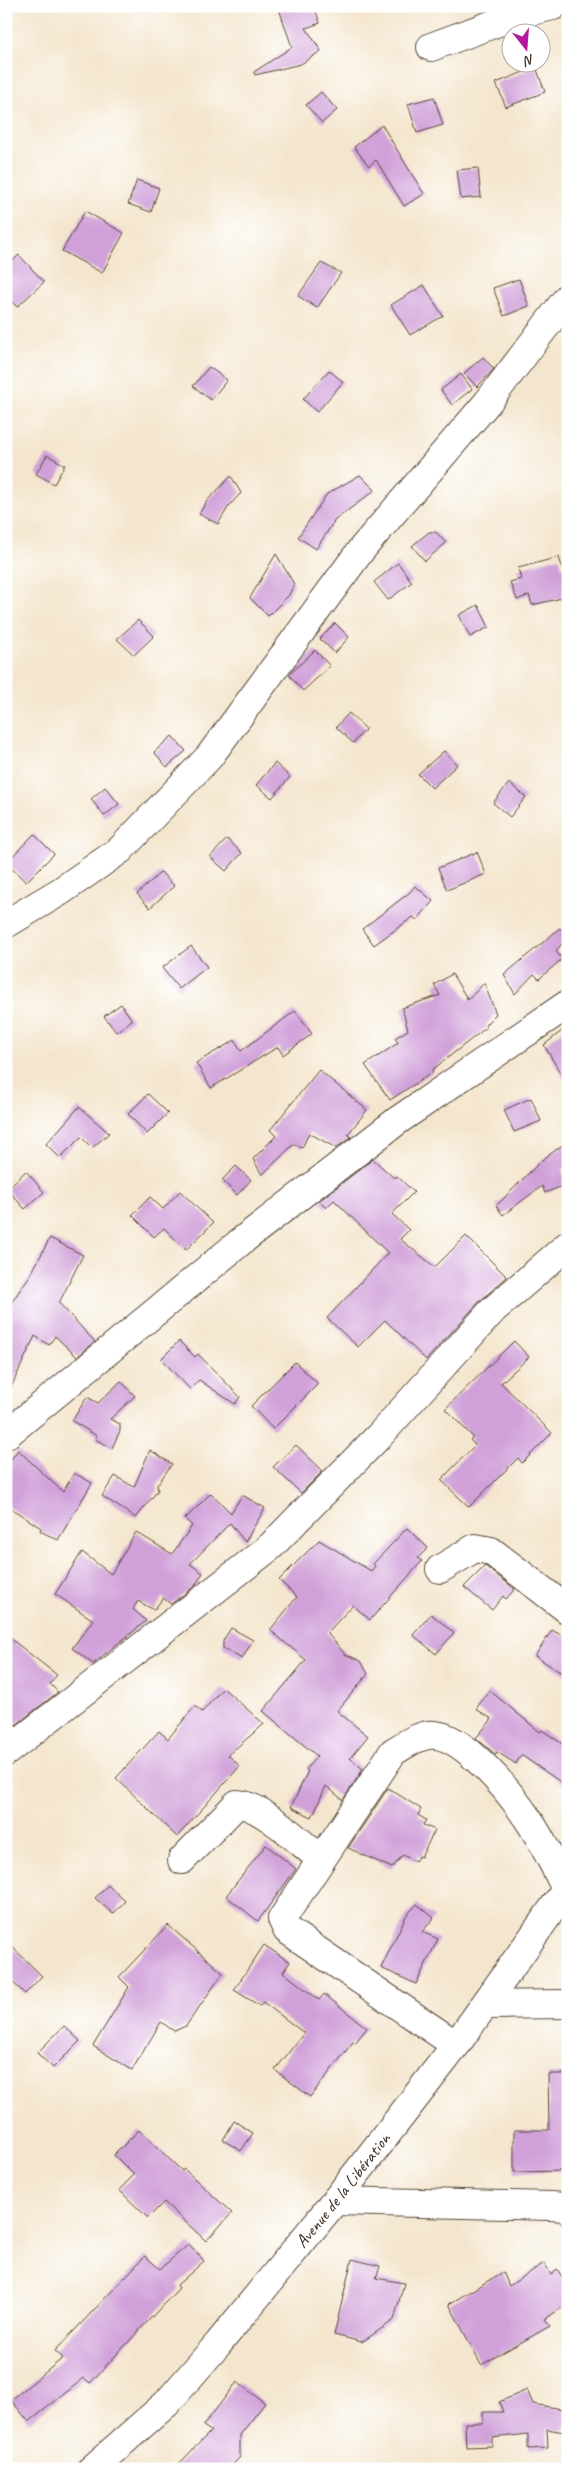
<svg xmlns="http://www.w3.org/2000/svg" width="574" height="2475" viewBox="0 0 574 2475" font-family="Caveat,sans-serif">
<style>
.building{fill:#d0a0d9}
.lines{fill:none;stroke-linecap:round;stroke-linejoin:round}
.street-casing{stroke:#574638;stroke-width:30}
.highway-casing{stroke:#574638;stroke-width:30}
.street{stroke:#fff;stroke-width:28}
.highway{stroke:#fff;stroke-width:28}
.labels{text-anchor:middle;stroke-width:5;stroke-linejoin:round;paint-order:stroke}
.street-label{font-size:18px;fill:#3b2a1e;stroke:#fff}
</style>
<rect width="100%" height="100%" fill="#fff"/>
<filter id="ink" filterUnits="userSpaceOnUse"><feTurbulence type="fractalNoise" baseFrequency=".02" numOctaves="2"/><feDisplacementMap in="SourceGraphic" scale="10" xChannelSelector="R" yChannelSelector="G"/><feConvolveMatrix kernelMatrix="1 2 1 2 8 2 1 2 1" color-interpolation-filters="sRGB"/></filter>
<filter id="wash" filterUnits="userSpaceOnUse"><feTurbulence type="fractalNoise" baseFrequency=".0096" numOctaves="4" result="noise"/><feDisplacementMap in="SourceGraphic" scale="20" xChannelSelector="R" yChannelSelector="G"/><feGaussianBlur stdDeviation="1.12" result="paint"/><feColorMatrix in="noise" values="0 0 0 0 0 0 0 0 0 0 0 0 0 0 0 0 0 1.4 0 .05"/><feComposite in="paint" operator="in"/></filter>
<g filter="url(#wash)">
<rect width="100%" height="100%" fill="#f4e6ce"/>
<g id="blocks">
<path class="building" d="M278,6H314L320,23L306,28L321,51L301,64L255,75L254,72L292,47Z
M536,67L545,92L506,107L496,83Z
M321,92L337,110L322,123L306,105Z
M434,97L443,125L417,133L408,104Z
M382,125L424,194L404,206L376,160L369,166L354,147Z
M478,168L481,197L461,199L457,170Z
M137,180L159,188L151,212L128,204Z
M85,211L124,233L102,273L62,251Z
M19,255L44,282L17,307L6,296V267Z
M321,263L341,273L317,308L298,296Z
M519,279L529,306L504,316L493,288Z
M424,285L443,316L410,335L391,305Z
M483,357L494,369L477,387L464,373Z
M209,367L227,380L211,400L193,386Z
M329,370L343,382L317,412L303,399Z
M461,374L472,389L452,405L441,390Z
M47,455L65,465L54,484L36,474Z
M360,475L375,490L335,520L316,549L298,537L327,494Z
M231,476L241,493L229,506L218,524L199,514L207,501Z
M429,532H436L446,543L425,561L412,546Z
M276,554L294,584L289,595L268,616L250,598Z
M559,557L562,567L568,566V593L562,594V598L532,605L529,595L517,600L510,582L521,579L518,568Z
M398,563L412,582L388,600L374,582Z
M478,605L489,627L470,637L459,615Z
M138,620L154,636L134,655L117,639Z
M335,623L349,637L335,653L320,639Z
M315,650L330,666L303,691L289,675Z
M349,713L366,729L353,743L336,727Z
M172,736L186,751L167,767L154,752Z
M444,751L457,765L432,788L418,774Z
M275,763L290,777L272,798L256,785Z
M509,783L526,797L510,817L493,803Z
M105,787L119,804L104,816L91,799Z
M34,834L54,854L26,882L6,863Z
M227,839L242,853L226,871L210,857Z
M477,852L486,874L447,890L438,868Z
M161,872L174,886L150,908L137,894Z
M415,886L433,901L417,920L413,917L374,945L362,929L409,893Z
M560,928L568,936L556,951L562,959L539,979L534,974L515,994L504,975Z
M191,946L207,967L179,989L162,968Z
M452,974L468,1000L484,983L496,1014L485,1025L487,1027L432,1070L433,1072L390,1100L365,1065L398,1043L395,1038L408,1030L402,1008L440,995L434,985Z
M121,1004L132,1020L116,1032L104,1016Z
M295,1011L312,1034L283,1055L278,1047L211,1088L196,1063L235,1040L241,1051Z
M568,1026V1086L544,1045Z
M319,1070L367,1110L348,1134L351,1137L336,1148L309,1133L302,1148L294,1144L262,1175L253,1159L276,1136L270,1130Z
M148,1094L168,1113L147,1134L128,1114Z
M531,1098L541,1121L514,1132L504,1110Z
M79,1107L109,1133L92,1148L81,1137L60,1158L46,1144Z
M568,1141V1166L562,1170L567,1184L545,1193L542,1186L503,1215L496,1206L542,1160Z
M373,1159L394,1178L397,1176L414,1192L392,1214L409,1230L400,1239L435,1267L466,1236L507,1277L481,1300L426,1360L385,1320L358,1347L327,1318L388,1253L334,1200L326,1208L319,1201Z
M236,1166L251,1180L237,1195L222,1180Z
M26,1171L44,1192L25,1209L7,1189Z
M180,1191L213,1223L186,1250L164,1228L154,1237L132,1215L150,1197L163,1209Z
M50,1238L83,1255L59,1303L95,1342L77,1357L55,1336L49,1345L35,1336L6,1398V1310L31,1274Z
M179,1341L195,1357L198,1354L240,1397L235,1404L199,1380L190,1389L161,1359Z
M514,1341L529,1357L501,1383L552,1433L522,1463L518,1458L469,1507L441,1480L475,1445L470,1440L473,1437L445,1409Z
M295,1362L318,1384L273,1429L251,1406Z
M121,1381L135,1396L110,1419L120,1424V1431L112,1448L95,1439L97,1436L72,1421L87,1397L98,1403Z
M296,1445L323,1471L301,1493L273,1467Z
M18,1450L63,1492L74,1473L92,1483L58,1540L40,1531L41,1528L6,1505V1466Z
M150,1450L172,1464L157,1485L158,1490L136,1518L102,1496L115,1476L134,1487Z
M211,1493L231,1513L242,1495L265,1508L245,1542L230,1523L190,1564L203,1573L195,1586L171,1604L163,1598L154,1610L138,1601L133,1609L146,1621L93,1664L72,1648L93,1620L55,1594L82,1552L111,1574L136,1532L172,1554L192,1526L185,1519Z
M407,1528L428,1548L418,1558L422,1561L370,1620L353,1605L327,1633L345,1654L361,1661L368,1674L337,1711L368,1736L350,1758L363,1769L343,1800L326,1786L312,1817L291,1807L308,1771L306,1769L317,1756L263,1711L306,1660L270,1630L297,1597L279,1580L319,1540L371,1571L375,1566L373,1564Z
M485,1566L515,1589L506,1599L503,1596L492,1610L464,1587Z
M431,1614L454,1633L436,1654L413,1635Z
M231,1628L253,1640L242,1659L223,1648V1641Z
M552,1630L568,1639V1677L535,1656Z
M6,1635L57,1675L50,1684L58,1692L16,1725L6,1716Z
M223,1688L264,1724L228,1755L240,1766L177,1837L116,1778L159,1731L168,1739L195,1706L202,1712Z
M489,1690L540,1732L542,1730L568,1748V1787L521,1755L516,1764L497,1752L495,1754L476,1738L492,1719L476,1709Z
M388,1788L421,1809L418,1815L426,1820L423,1825L435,1830L421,1857L419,1856L415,1861L403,1855L392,1868L348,1848Z
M266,1845L296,1869L258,1921L226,1896Z
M108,1885L125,1901L113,1914L95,1898Z
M417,1904L434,1918L422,1932L438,1939L416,1984L381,1968L406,1916Z
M168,1925L223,1973L186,2026L174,2031L161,2022L132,2070L93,2046L129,1987L119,1977Z
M6,1941L42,1976L25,1994L6,1976Z
M264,1945L290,1962L283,1972L319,2000L324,1994L367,2028L355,2043L353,2042L310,2097L275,2070L304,2033L263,2002L260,2006L234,1990Z
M64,2026L80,2041L53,2068L37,2053Z
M548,2074H568V2171L514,2172V2130H549Z
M234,2121L253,2133L241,2151L223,2140Z
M139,2130L182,2171L184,2169L232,2213L206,2241L164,2202L148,2218L119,2190L134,2175L114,2155Z
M189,2244L204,2261L177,2285L179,2288L90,2383L84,2378L29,2422L11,2400L63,2358L55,2351L145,2256L160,2269Z
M352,2259L380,2266L376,2278L404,2283L394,2320L362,2342L334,2335Z
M544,2263L551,2274L557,2269L568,2286V2304L545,2319L550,2326L481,2365L449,2304L503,2272L509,2286Z
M237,2382L265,2403L240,2435V2457L229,2469H174L211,2431L203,2426Z
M527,2390L533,2404L568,2410L564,2432L547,2429L548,2448L528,2449V2434L492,2438V2446L466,2447L465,2423H483V2412H503L499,2402Z"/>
</g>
</g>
<g filter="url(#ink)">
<use href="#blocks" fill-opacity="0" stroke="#574638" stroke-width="1"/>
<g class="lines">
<g class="street-casing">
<path id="street" d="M431,47L523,13L553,6
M6,924L61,891L120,850L209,757L361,550L487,403L568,297
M6,1435L244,1239L397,1121L568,1004
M440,1569L475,1548L491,1551L568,1610
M6,1752L270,1547L379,1436L493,1310L568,1245
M182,1860L237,1804C261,1804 301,1844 321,1859
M485,2005L568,2004
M456,2045L287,1930L282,1919L393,1752C405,1745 421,1733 435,1735C464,1737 507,1789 523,1812C540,1835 553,1863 566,1889
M335,2201L551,2206L564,2207L568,2210"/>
</g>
<g class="highway-casing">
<g id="highway">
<path id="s1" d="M92,2469L167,2403L218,2344L335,2201L456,2045L568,1887"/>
</g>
</g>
<use href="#street" class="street"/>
<use href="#highway" class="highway"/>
</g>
</g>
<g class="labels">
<g class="street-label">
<text dy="6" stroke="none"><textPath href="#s1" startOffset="376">Avenue de la Libération</textPath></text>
</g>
</g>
<rect width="574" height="2475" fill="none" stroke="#fff" stroke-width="25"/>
<g transform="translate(526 48) rotate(163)"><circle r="24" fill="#ffffff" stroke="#b1aaa5"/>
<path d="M0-4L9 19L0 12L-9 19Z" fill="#b5179e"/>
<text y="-8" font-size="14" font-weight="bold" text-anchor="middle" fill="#3b2a1e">N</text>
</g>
</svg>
